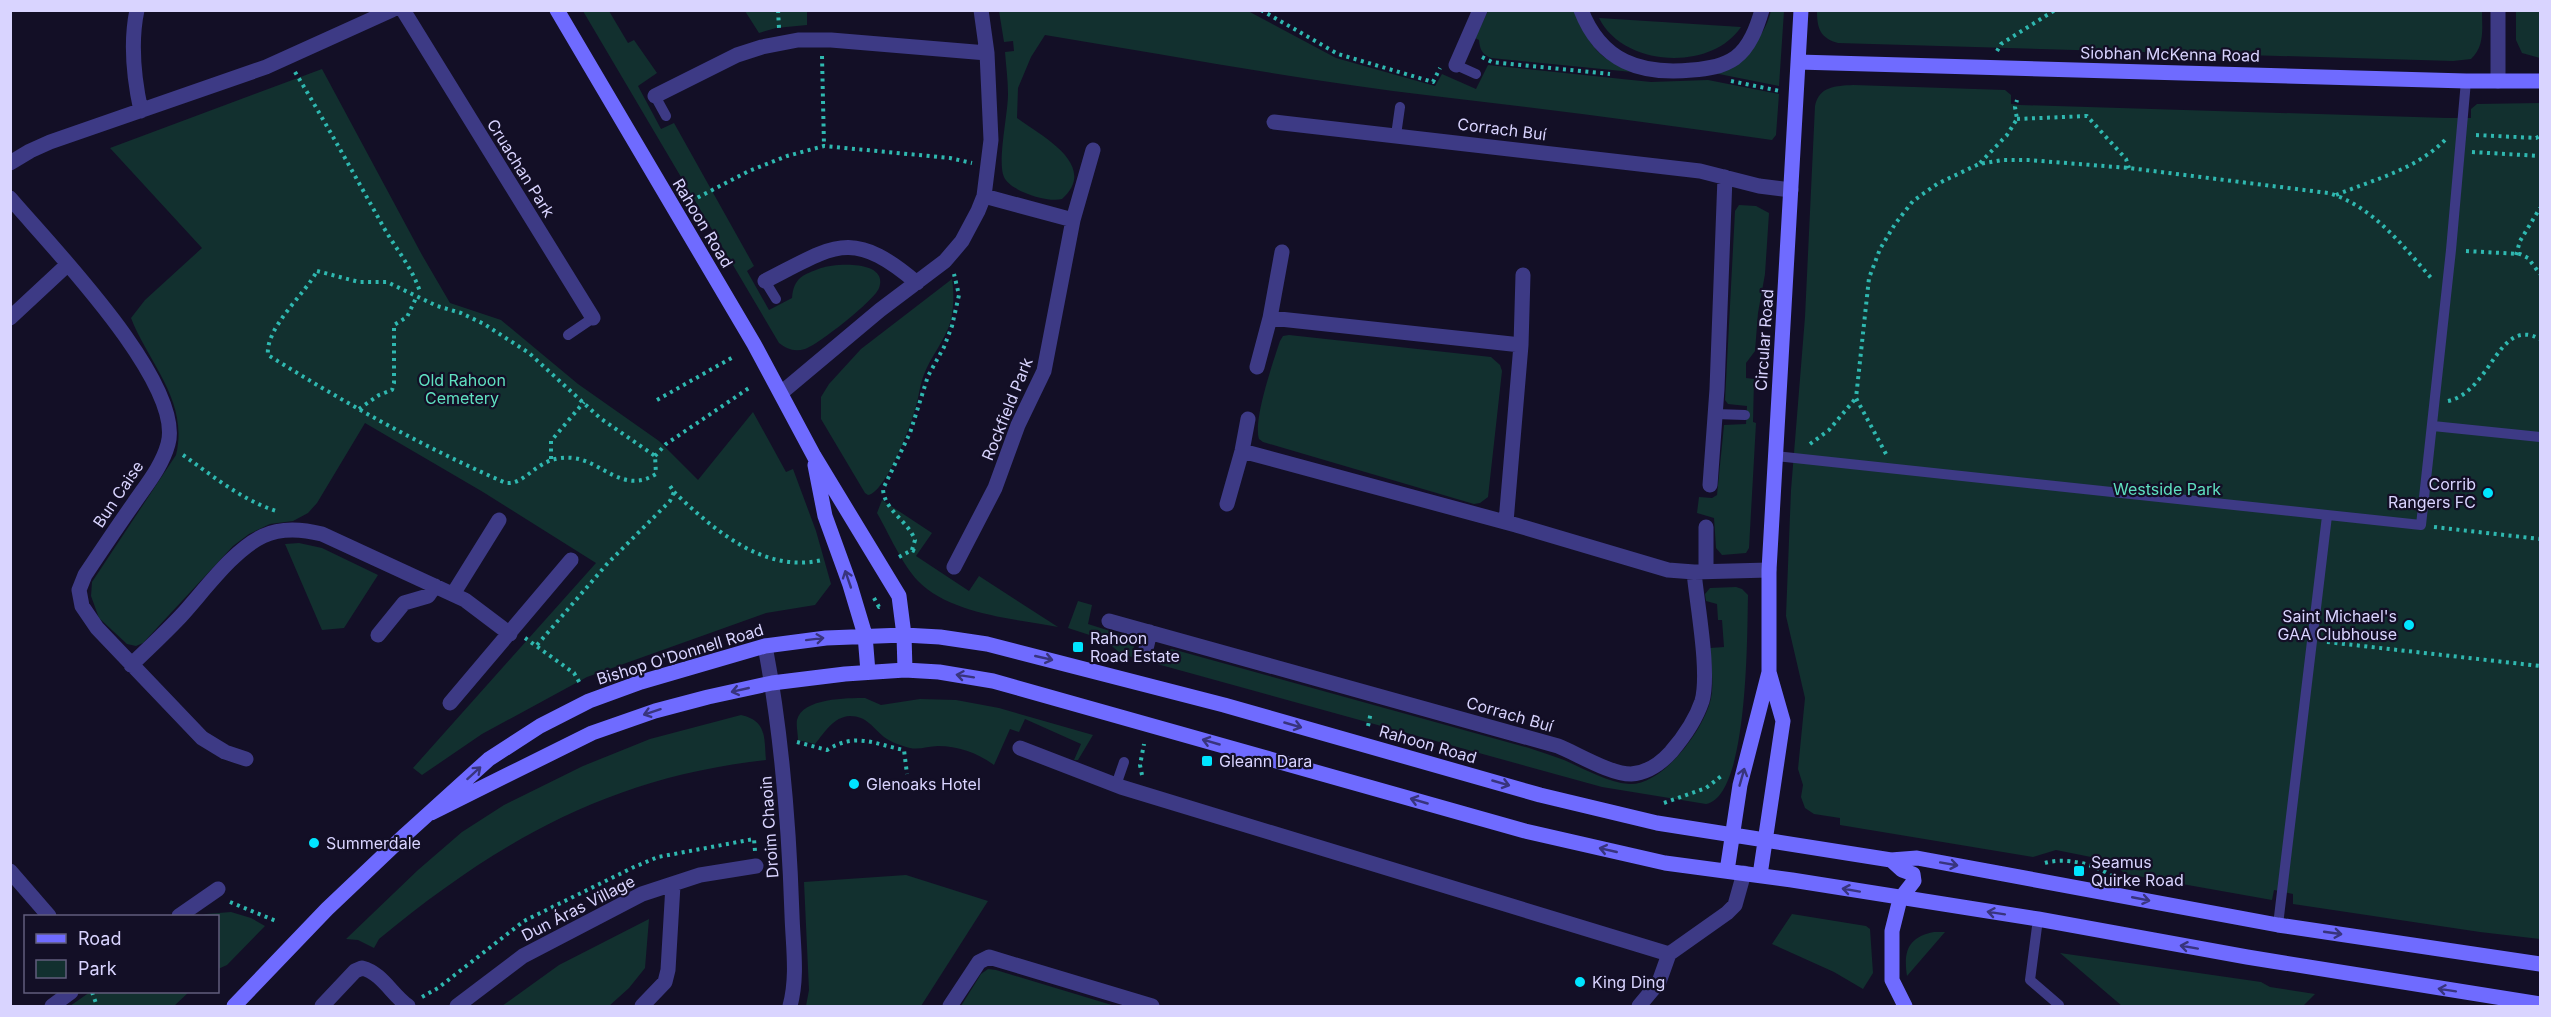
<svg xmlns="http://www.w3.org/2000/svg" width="2551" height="1017" viewBox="0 0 2551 1017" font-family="Inter,sans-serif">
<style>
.green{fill:#12302f}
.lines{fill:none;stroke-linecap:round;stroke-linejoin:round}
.path{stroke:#2fb8b0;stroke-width:4;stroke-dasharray:3 4.5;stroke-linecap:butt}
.lane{stroke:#3d3a85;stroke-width:10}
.street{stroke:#3d3a85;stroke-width:15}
.secondary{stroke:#6f6bff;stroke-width:15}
.oneway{stroke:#38347d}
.poi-dot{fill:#00e5ff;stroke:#130f26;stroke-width:2}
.labels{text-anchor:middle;stroke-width:4.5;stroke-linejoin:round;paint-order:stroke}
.street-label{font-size:16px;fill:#d9d4ff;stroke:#130f26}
.park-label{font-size:16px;fill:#5fe0c0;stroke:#130f26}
.poi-label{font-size:16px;fill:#d9d4ff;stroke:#130f26;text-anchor:start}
</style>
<rect width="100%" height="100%" fill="#130f26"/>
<path class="green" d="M583,11H609L628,43L634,40L657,73L638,86L661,129L674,123L754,266L747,271L769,310L792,298C794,277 803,275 821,268C836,263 889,260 879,288C875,300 818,345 805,349C794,352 787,349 779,343Z
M745,11H807V25L776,28L759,33Z
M999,11H1248L1336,58L1435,86L1442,74L1476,89L1488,65L1651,82L1708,80L1779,94L1776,135L1772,140C1659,124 1547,109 1434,96C1304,81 1174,56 1045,35L1031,57L1018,88L1017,118C1040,135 1100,165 1062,199C1048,203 1010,191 1004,177C997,162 1008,114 1008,94C1008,80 1006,66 1005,52L1014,51L1013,41L1004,42Z
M1488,11H1574C1592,50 1599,61 1642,73L1491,58C1482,54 1480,50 1479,40L1475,38Z
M1771,11H1784L1779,86L1714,73C1742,54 1762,45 1771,11Z
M2482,11C2482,29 2485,46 2471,59L2453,61L1838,43C1820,38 1817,28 1817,11Z
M2516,11H2540V58L2522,53L2516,40Z
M1599,18L1741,27C1711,72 1623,67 1599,18Z
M322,69L422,255L450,303L501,320L578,384L659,441L698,480L753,412L786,472L793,469L816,531L831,584L815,605L766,613L587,677L482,734L422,775L413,768L596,563L483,492L365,423L317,503L308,513L293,521L270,524L249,534L233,546L143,643L136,646L127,644L99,618L91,596L92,582L176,455C189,401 149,364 131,318L145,300L202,248L110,148Z
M1853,85L2005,90L2011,95V104L2020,105L2447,118H2471V109L2477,104L2540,103V939L2480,932L2293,904V894L2274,890L2272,900L2126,874L2106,860L2056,850L2033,857L1840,825V818L1814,814L1805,808L1801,797L1803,785L1798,769L1805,698L1786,616L1791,490L1805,317L1815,106C1819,86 1836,86 1853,85Z
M1739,205L1756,206L1769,213L1765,274L1758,313L1755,351L1746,363V378L1754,379L1753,422L1756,423L1749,548L1746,553L1722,555L1716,548L1714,518L1697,513L1699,497L1712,498L1717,495L1724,425L1746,424L1747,406L1728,404L1725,400L1735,211Z
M952,279C954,293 954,305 951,320C945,341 930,357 923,377C919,389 918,402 914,413C909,430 885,493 868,495L865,493L821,419V397L829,384L861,349Z
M1289,335L1491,357L1500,365L1502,371L1488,497L1480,503L1474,504L1263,442L1259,439C1253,420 1273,362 1280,341L1283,336Z
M882,500L932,533L916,556L969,591L979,576L1058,627C1015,619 950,614 918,581C902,564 889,534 877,513Z
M299,543L322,548L378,575L344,628L322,630L285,544Z
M1736,587L1742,589L1748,595C1747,631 1749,797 1706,804L1602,787L1121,654L1105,640L1068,628L1078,601L1092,605L1088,624L1129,637L1133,640L1135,658L1153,662L1163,651L1172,649L1529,748C1541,752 1553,756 1564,760C1585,769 1606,782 1629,784C1663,786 1705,728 1711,698C1714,682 1711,664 1710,648L1724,647L1722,620H1718L1717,604L1706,601L1705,594L1710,588Z
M865,698L881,705L920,699L956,700L999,708L1093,735L1078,760H1074L1081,744L1025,719L1019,732L1010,729L994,765C978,753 958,746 938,746C929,746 919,750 910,748C903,746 890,742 884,737C873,728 867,716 850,716C833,717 825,732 815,744L798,740C798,734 796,726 797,720C802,698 848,698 865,698Z
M741,715C767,721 764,737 766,760C610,777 498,841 379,939L374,948L358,940L346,939L418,870L462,832L504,805L583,766L650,739Z
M906,875L988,901L921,1006H806L809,990L804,882Z
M231,912L251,918L265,926L227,965L218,969V916H201L206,914Z
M1792,914L1866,926L1870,929L1873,973L1863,989L1834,972L1772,944Z
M649,919L645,968L629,988L609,1006H502L559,965Z
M1934,932H1945L1907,976C1903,950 1909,937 1934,932Z
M2060,953L2261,982L2270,987L2315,994L2303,1006H2122Z
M988,969L996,970L1115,1006H961L981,974Z
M90,992H189L174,1006H70Z"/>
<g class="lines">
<path class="path" d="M778,10L779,28
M1261,10L1338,54L1433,82L1440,68
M1997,51L2001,44L2055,10
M822,56L824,146
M1482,57L1492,62L1610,74
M295,72C326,123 355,176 384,228C396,249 413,269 420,292
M1731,81L1780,91
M2017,119L2087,116L2126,159L2129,168
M2476,135L2536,138L2540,136
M2472,152L2540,156
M1980,163L2007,135L2017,119L2015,107L2017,100
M2336,195C2375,179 2415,170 2445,140
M691,201L749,171L787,156L824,146L950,158L972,163
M2466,251L2520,254L2528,258L2540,274
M2516,255L2520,241L2540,208
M317,271L359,282H387L437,306L461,313L484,324L529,353L600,418L655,456L656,474C623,495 602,461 573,458C537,454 528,485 506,483C423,447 345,403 268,355C265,328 305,294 317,271Z
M657,400L735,356
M2448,401C2492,391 2498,316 2540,339
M359,409L379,395L392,390L394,383V325L407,317L417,296
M1810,444L1829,430L1856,398
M1886,454L1856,398L1869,278L1880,249L1895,224L1913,201L1937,184L1979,164L2002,160H2028L2129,168L2328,193C2372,205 2403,246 2432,279
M183,455C213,476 243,501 279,512
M655,456L666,444L752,386
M551,459V441L584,402
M674,492C713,529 764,574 822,560
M2434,527L2540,539
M912,550L915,540C908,521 884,510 883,489L910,433L928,376L944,347L952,326L959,295L954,274
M899,557L912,550L919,553
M874,598L879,607L883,605
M525,638L574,673L581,685
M2327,642L2540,666
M537,645L607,564L670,501L674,492L670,486
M1368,726L1371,712
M797,742L827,750C856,732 874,744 904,750L907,774
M1142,775L1140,765L1144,744
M1664,803L1706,788L1724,774
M2045,863C2065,857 2095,864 2112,876
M230,902L276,921
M92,992L97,1006
M422,997L438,988L524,921L634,867L658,857L754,839L755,851"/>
<path class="lane" d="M1456,65L1476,74
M655,96L666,116
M1396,135L1400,107
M765,281L776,299
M568,335L593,318
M1715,414L1745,415
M2433,426L2540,437
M1775,456L2421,525L2451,250L2466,81
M1116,785L1124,762
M2038,919L2030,980L2059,1005
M2278,925L2327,516"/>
<path class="street" d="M137,10C130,43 134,79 141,111
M403,10L593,318
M1581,10C1601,62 1641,75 1692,70C1707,69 1722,67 1735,58C1750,47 1757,27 1762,10
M2498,10V81
M1456,65L1480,10
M655,96L737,55L762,47L798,40H831L987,53
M1274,122L1700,171L1759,186L1791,190
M10,163L30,151L50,142L266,67L392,10
M984,196L1073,220
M10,198C49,244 185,383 168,444C162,466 147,484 134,503C117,527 101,551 85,575L79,590L82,606L97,628L202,738L225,752L246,759
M765,281C834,246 851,227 917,283
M10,318L67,265
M1270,318L1521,345
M1257,367L1270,318L1282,252
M781,393L880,310L945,261L962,241L978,211L984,196L991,140L987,53L981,10
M1242,451L1516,525L1668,570L1694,572L1769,570
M1710,485L1717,389L1725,177
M1227,504L1242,451L1248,419
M1506,522L1521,345L1523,275
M954,567L995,488L1018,425L1044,371L1073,220L1093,150
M1706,572V527
M453,594L499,520
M1109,621L1558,746C1578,754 1610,774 1631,774C1647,773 1661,763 1671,752C1683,738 1696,719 1702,701C1710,672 1697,605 1694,572
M378,635L404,603L428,596L435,586
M765,646C782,735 789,825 792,915C793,946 798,976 790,1006
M1145,653L1150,632
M131,665C148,649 165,633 181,616C204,591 233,550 263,536C282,527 302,529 322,534L465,600L510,634
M450,703L571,560
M1020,748L1121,787L1669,954
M10,871L49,916
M179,916L218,889
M52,1006L71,992
M322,1006L355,971L362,968C382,973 392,995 408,1006
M457,1006L523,956L642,894L700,875L756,866
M642,1006L665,982L668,970L673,885
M950,1006L979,962L989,957L1152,1006
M1639,1006L1659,982L1669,954L1727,913L1735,905L1744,873"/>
<path class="secondary" d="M557,10L754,344L814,456L899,596L904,635L905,670
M1798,62L2466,81H2540
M815,465L825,516L850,585L865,635L868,672
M431,813L592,733L655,711L708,697L772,683L845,674L905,670L939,672L993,681L1525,831L1665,863L1792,880L2038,919L2247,957L2540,1004
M1891,860L1917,858L2278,925L2540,964
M1727,871L1740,785L1769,672
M1760,875L1783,721L1769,672V570L1801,10
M234,1006L327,909L405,835L489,759L540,726L589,701L641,682L765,646L826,638L904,635L940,637L987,644L1224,705L1540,795L1657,823L1891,860L1902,870L1913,874L1914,881L1900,899L1892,931V980L1905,1006"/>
</g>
<defs><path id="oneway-shaft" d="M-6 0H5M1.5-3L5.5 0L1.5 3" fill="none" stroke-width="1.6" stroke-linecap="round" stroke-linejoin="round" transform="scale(1.5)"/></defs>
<g class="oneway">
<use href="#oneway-shaft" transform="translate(848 579) rotate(-109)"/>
<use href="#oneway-shaft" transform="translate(815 639) rotate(-7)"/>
<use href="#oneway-shaft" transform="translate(1044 658) rotate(13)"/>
<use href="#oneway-shaft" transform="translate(965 676) rotate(-171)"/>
<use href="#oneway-shaft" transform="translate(740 690) rotate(167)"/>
<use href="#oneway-shaft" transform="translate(652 712) rotate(162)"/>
<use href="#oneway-shaft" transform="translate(1293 725) rotate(16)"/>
<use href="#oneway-shaft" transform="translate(1211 742) rotate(-164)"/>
<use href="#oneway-shaft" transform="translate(474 773) rotate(-42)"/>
<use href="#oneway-shaft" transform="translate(1742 777) rotate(-74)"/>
<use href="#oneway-shaft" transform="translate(1501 783) rotate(16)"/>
<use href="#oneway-shaft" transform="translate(1419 801) rotate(-164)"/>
<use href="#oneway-shaft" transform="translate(1608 850) rotate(-167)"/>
<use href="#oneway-shaft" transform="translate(1949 864) rotate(10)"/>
<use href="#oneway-shaft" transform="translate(1851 890) rotate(-170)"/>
<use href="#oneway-shaft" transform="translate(2141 899) rotate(11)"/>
<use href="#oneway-shaft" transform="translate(1996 913) rotate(-171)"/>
<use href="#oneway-shaft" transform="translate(2333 933) rotate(8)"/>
<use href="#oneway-shaft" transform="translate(2189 947) rotate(-170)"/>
<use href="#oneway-shaft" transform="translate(2447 990) rotate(-171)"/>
</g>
<g class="poi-dot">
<circle cx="2488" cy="493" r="6"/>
<circle cx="2409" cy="625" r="6"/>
<rect x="1072" y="641" width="12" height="12" rx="3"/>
<rect x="1201" y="755" width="12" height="12" rx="3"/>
<circle cx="854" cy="784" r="6"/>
<circle cx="314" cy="843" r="6"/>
<rect x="2073" y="865" width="12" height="12" rx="3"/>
<circle cx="1580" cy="982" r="6"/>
</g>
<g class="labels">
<g class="street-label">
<text transform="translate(2170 54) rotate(1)" y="6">Siobhan McKenna Road</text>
<text transform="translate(1502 129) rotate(7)" y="6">Corrach Buí</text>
<text transform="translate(521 168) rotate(58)" y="6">Cruachan Park</text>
<text transform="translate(703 223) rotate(59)" y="6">Rahoon Road</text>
<text transform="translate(1764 340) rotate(-86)" y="6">Circular Road</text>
<text transform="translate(1007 409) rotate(-68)" y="6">Rockfield Park</text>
<text transform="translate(118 494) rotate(-56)" y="6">Bun Caise</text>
<text transform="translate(680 654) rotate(-17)" y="6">Bishop O'Donnell Road</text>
<text transform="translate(1510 714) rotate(16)" y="6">Corrach Buí</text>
<text transform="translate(1428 744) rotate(16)" y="6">Rahoon Road</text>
<text transform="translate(769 827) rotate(-94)" y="6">Droim Chaoin</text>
<text transform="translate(578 908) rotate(-27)" y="6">Dun Áras Village</text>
</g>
<g class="park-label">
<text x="462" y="386">Old Rahoon<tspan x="462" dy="18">Cemetery</tspan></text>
<text x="2167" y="495">Westside Park</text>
</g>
<g class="poi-label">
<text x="2476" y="490" text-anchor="end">Corrib<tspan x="2476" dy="18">Rangers FC</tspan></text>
<text x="2397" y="622" text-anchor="end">Saint Michael's<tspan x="2397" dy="18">GAA Clubhouse</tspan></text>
<text x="1090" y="644">Rahoon<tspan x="1090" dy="18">Road Estate</tspan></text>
<text x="1219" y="767">Gleann Dara</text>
<text x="866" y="790">Glenoaks Hotel</text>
<text x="326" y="849">Summerdale</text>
<text x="2091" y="868">Seamus<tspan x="2091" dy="18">Quirke Road</tspan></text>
<text x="1592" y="988">King Ding</text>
</g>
</g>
<rect width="2551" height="1017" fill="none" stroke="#d9d4ff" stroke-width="24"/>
<rect x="24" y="915" width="195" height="78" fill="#130f26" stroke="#625e7d" stroke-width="1.5"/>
<rect x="36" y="934" width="30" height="9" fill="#6f6bff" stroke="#625e7d" stroke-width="1.5"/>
<text x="78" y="945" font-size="18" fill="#d9d4ff">Road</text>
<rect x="36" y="960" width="30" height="18" fill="#12302f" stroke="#625e7d" stroke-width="1.5"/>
<text x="78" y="975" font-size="18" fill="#d9d4ff">Park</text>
</svg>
